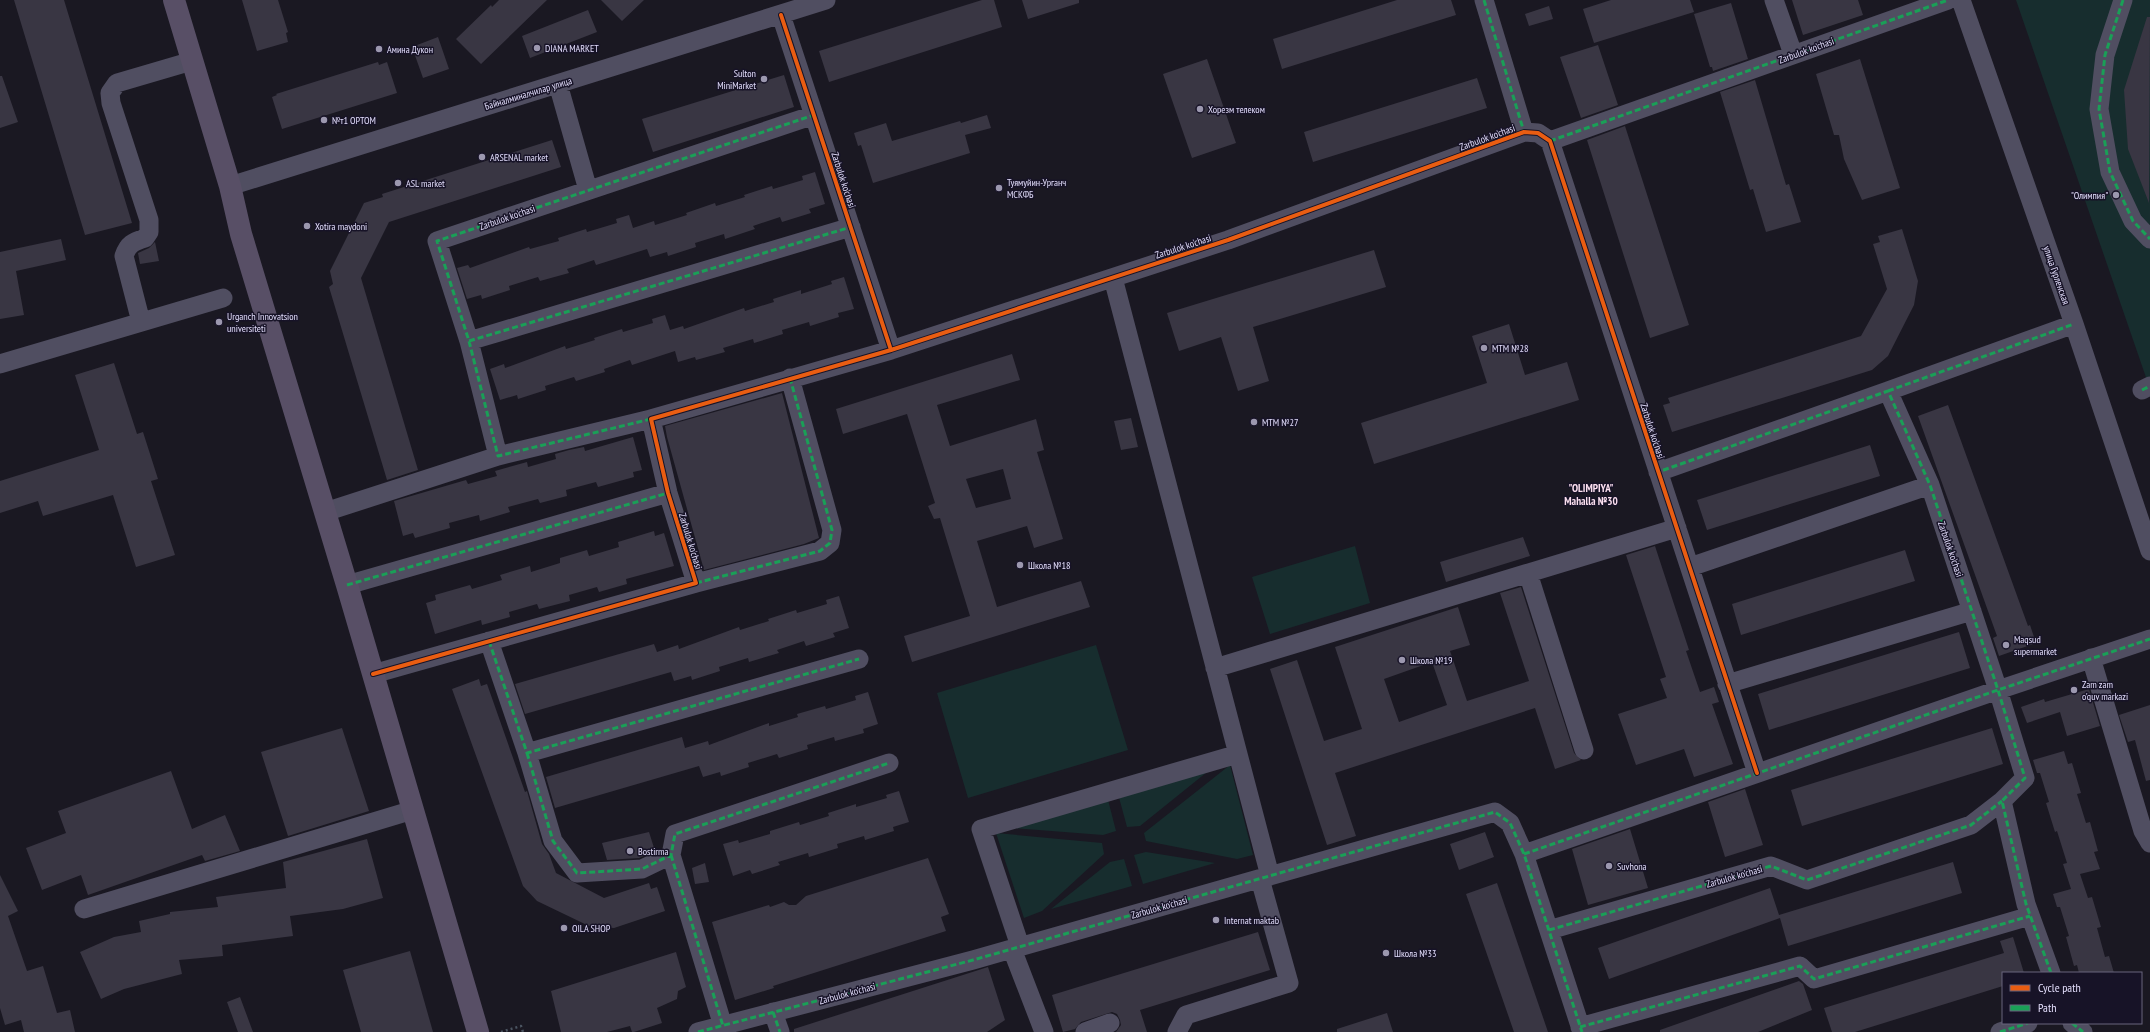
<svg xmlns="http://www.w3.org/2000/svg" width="2150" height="1032" viewBox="0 0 2150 1032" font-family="'PT Sans Narrow',sans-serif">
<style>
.green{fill:#172d2e}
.building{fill:#393643;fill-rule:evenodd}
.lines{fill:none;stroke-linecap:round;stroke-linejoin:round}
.path{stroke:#4b5461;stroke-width:2.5;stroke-dasharray:2 3;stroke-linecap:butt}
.minor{stroke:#504e61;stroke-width:19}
.major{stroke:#584f66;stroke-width:22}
.quiet{stroke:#1a9f57;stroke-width:3;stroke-dasharray:6 3;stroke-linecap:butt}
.cycleway-casing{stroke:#171327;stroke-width:6}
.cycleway{stroke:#e95d12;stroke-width:4}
.poi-dot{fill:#9c98af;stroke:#171327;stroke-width:1.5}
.labels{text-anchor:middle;stroke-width:3;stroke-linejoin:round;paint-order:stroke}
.poi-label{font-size:10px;fill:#e2ddfb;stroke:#171327;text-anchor:start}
.street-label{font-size:10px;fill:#e2ddfb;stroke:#171327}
.neighbourhood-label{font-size:11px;font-weight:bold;fill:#fbdfef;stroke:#171327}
</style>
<rect width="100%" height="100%" fill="#1a1822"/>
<path class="green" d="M2016,0H2150V389Z
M1355,546L1370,603L1270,634L1252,577Z
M1096,645L1128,750L968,798L937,693Z
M1217,764L1140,826L1127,827L1117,790Z
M1230,765L1253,855L1237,859L1146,841L1144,833Z
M1107,796L1116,831L1103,835L1014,828Z
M996,833L1102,843L1104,854L1042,911L1024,918Z
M1146,852L1215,863L1143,884L1134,855Z
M1124,859L1132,886L1051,909L1110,862Z"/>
<path class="building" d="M14,0H64L132,223L85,235Z
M242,0H278L288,32L286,33L288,42L257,51Z
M499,0H547L481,64L456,39L491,5L492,7Z
M601,0H644L622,21Z
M982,0H994L1002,27L829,82L819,51Z
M1022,0H1079V3L1028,19Z
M1397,0H1451L1456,15L1282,69L1273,39Z
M1611,0H1690L1694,12L1594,43L1583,9Z
M1792,0H1858L1863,15L1803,35Z
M1731,3L1748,59L1713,71L1712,67H1710L1694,14Z
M1549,6L1553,19L1529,26L1525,14Z
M588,10L597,32L530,58L522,36Z
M2147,17H2150L2149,203L2128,149L2124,90Z
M438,37L449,69L423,78L412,47Z
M1598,45L1618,105L1581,118L1560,57Z
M1207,59L1236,143L1192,158L1163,74Z
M1860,59L1900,188L1862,200L1844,159L1839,135H1834L1816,74Z
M378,62L379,65L387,62L397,93L282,129L272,97L277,95L276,94Z
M784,75L794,107L653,152L642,119Z
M0,76H2L18,122L0,128Z
M1477,78L1487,108L1313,162L1304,132Z
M1755,80L1786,185L1789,184L1801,222L1766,232L1753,189L1750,190L1720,92Z
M987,115L991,128L965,135L970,153L873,183L861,145L858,146L854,133L886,123L892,141L960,121L961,123Z
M1625,126L1689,325L1650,338L1587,140Z
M552,140L561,167L389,222L361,278L418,470L387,480L329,287L333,284L330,271L364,203L383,197L382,194Z
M815,172L825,204L809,209L811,213L782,222L780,217L753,226L755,229L725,239L724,234L695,243L696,247L668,256L667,252L650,257L647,249L596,265L594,260L567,269L569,273L540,281L538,277L509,286L510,290L482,299L481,295L467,299L457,268L468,265L470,268L529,247L530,249L559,241L558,238L586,229L587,232L617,223L616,219L629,215L633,228L654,221L655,225L687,215L686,213L715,203L716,206L745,197L744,195L772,186L773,189L803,180L802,176Z
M1902,229L1918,281L1914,305L1888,356L1872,370L1672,432L1663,405L1670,403L1668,398L1861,336L1887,289L1873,244L1880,242L1878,236Z
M61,239L66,260L16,271L24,315L0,319V252Z
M155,242L159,261L140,264L138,253L149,248Z
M1374,250L1386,287L1253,327L1269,381L1238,391L1221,337L1179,351L1167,313Z
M844,277L854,309L838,313L839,317L810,326L809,322L782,330L783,334L754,343L753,339L723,348L725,352L696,360L695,357L678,362L675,351L632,365L630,360L604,369L605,372L576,381L574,377L545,386L546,390L518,399L517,395L500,400L490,369L504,364L505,368L565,346L566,349L595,340L594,338L622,329L623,332L653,323L652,319L665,315L670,330L683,326L684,329L744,308L745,311L774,302L773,299L801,290V294L832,284L831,281Z
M1509,324L1525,375L1567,362L1579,400L1374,464L1361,423L1487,383L1472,336Z
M1012,354L1020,380L937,405L950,446L1036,419L1044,450L1037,452L1063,539L1034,548L1027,526L977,541L997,607L1081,581L1090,607L912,662L904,636L970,616L940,518L934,519L928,506L935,503L907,414L843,434L836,409ZM1003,469L1011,499L976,508L966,479Z
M114,363L137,434L143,432L158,479L151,481L175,555L136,567L113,495L43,516L38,501L0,513V481L99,450L75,375Z
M782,393L819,538L804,544L704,570L667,437L665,426Z
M1948,405L2028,626L2030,625L2036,643L1999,656L1993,638L1997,636L1918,416Z
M1131,418L1138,447L1121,450L1114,421Z
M633,437L642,470L633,472L634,477L598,487L596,482L566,490L567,496L540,503L538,499L508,507L510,512L480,521L479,515L449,523L450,528L415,538L413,533L403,536L394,501L466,480L468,484L497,476L495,471L527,462L528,467L556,459L555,454L569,450L584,447L585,451Z
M1870,445L1880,476L1707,530L1697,500Z
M654,531L655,536L664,533L674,566L626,579L627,584L599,592L597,587L569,595L570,601L539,609L537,604L509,612L510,617L482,625L481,620L435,634L426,603L436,600L435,595L470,585L472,589L502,580L500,575L530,566L531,572L560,563V558L587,550L589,556L619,547L618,542Z
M1523,537L1530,556L1446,582L1440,562Z
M1655,546L1689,650L1686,651L1700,692L1714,687L1719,702L1712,704L1733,764L1694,777L1684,749L1636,765L1618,714L1667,698L1660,679L1666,677L1626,555Z
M1905,550L1915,581L1741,635L1732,604Z
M1521,587L1574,753L1581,760L1555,769L1535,708L1335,773L1356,836L1327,845L1270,669L1297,660L1324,741L1362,729L1335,647L1458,607L1470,645L1450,651L1467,701L1529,681L1500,593ZM1432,662L1447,705L1399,722L1384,679Z
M839,596L849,628L833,633L835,637L806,646L804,641L777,650L779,653L749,662L748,658L719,667L720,671L692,680L691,676L674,681L671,672L525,714L515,684L654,644L657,652L678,645L679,649L739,627L740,630L769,621L768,619L796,610L797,613L827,604L826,600Z
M1959,632L1970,668L1769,730L1758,694Z
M479,679L481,686L487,684L525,792L527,791L542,844L549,854L556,873L604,898L649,883L651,889L657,887L665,911L614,928L589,926L537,901L523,886L452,689Z
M2089,689L2100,726L2067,736L2060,712L2027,723L2021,707L2044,699L2045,702Z
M868,692L878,724L863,729L864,733L835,741L834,737L807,745L808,749L779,758L777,754L748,763L749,767L721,776L720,772L703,777L699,766L555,808L546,777L682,737L685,748L708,741L709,745L769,723V726L798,717L797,714L825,706L826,709L856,700L855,696Z
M2150,705V780L2146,781L2135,740L2128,742L2119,715Z
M342,728L369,811L288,836L261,752Z
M1992,728L2003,764L1802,826L1791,790Z
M2064,751L2068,764L2072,763L2081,793L2077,794L2086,823L2090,822L2098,851L2094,852L2100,869L2080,874L2088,898L2092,897L2101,927L2097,928L2105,957L2109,956L2114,973H2079L2077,965L2074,966L2066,937L2069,936L2060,907H2057L2053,894L2071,889L2063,864L2067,863L2057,831L2055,832L2046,803L2049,802L2040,773H2037L2033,760Z
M171,771L192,829L225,815L240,851L205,861L202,855L88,895L81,875L42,890L26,848L66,833L58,811Z
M1745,789L1763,845L1725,857L1708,802Z
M899,791L909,822L893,827L894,831L865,840L864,836L837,844L838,848L809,857L808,853L778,862L780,865L752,874L750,870L733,876L723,844L738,840L739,843L770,834V831L799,822L800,825L829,816L828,813L856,804V807L887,798L886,795Z
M1630,829L1648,888L1588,905L1572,849Z
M649,832L655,851L639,858L607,860L602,843Z
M1485,832L1494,857L1459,870L1450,844Z
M367,839L383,898L343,909L290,916L293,936L222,945L223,956L179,960L182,974L124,989L101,999L80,952L114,937L141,932L139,921L170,914V912L218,907L216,897L286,888L283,862Z
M928,858L949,914L941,917L946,931L773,986L774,988L735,1000L712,922L769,905L770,907L784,902L789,905H796L806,896Z
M1953,862L1962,893L1788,946L1780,918L1609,979L1598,948L1770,888L1779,915Z
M705,863L709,882L695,884L692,868Z
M0,875L18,911L8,916L27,971L43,966L57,1013L70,1010L75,1032H24L21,1020L5,1025L0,1008Z
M1497,883L1548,1032H1514L1466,894Z
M1258,932L1270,970L1140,1010L1147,1032H1116L1121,1025L1120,1020L1117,1014L1112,1012L1081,1022L1075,1029L1063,1032L1052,995Z
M2013,937L2024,973H2003V986L1855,1032H1832L1824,1008L2004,953L2000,941Z
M410,951L433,1032H361L343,970Z
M676,952L686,987L678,991L677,999L657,1008L662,1023L634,1032H632L630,1026L607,1032H561L551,991Z
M988,967L1005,1020L987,1032H794V1029Z
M1799,981L1803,984L1812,1010L1758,1032H1660V1030Z
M240,997L253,1032H238L227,1002Z
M1387,1013L1393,1032H1337V1029Z"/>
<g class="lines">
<path class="path" d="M501,1032L521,1026L523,1032"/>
<path class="minor" d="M1484,0L1524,132
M1774,0L1793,54
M1961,0L2074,324L2150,551
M2123,0L2105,55L2099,109L2110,172L2133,221L2150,239
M558,84L588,190
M1550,141L1948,0
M230,186L826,0
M1113,278L1270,876
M141,322L124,256C128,244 133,242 145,238L149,232V220L111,103L110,93L117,83L192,61
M469,341L851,227
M891,350L1228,240L1524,132L1538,133L1550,141L1757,773
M0,364L223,298
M2142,390L2150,386
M1888,391L2074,324
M651,419L498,456L469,341L437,241L814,115
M325,512L498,456
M1690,567L1930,485
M1528,573L1584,750
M696,583L820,551L830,543L832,530L790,378
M347,585L668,493
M489,641L527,753L859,659
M2091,658L2143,831L2150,843
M1215,668L1677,528
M373,674L696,583L668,493L651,419L891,350L781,15
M1727,684L1972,611
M527,753L553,841L577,873L642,869L671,855L675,834L889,763
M1524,854L1998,690L1930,485L1888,391L1658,472
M671,855L723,1026
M84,909L413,810
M1549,930L1771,866L1807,880L1971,825L2002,801
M1020,946L981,829L1238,754
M1012,949L1044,1032
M2051,973L2026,904L2002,801L2025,778L1998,690L2150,639
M773,1012L780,1032
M2072,1023L2083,1032
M1580,1027L1800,966L1814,979L2030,916
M698,1032L973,960L1495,812L1510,823L1524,854L1582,1032
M1085,1032L1110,1023
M1177,1032L1186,1015L1289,983L1260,879
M2000,1032L2028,1023"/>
<path class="major" d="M174,0L230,186L241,234L347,585L478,1032"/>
<path class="quiet" d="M1484,0L1524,132
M2123,0L2105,55L2099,109L2110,172L2133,221L2150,239
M1550,141L1948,0
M469,341L851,227
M2142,390L2150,386
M1888,391L2074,324
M651,419L498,456L469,341L437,241L814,115
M696,583L820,551L830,543L832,530L790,378
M347,585L668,493
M489,641L527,753L859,659
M527,753L553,841L577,873L642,869L671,855L675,834L889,763
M1524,854L1998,690L1930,485L1888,391L1658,472
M671,855L723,1026
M1549,930L1771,866L1807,880L1971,825L2002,801
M2051,973L2026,904L2002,801L2025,778L1998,690L2150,639
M773,1012L780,1032
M2072,1023L2083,1032
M1580,1027L1800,966L1814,979L2030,916
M698,1032L973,960L1495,812L1510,823L1524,854L1582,1032
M2000,1032L2028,1023"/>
<g class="cycleway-casing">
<path id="cycleway" d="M891,350L1228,240L1524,132L1538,133L1550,141L1757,773
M373,674L696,583L668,493L651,419L891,350L781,15"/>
</g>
<use href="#cycleway" class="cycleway"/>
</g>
<g class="poi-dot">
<circle cx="537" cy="48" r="4"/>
<circle cx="379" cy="49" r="4"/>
<circle cx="764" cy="79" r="4"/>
<circle cx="1200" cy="109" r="4"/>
<circle cx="324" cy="120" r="4"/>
<circle cx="482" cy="157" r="4"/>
<circle cx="398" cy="183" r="4"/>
<circle cx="999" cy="188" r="4"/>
<circle cx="2116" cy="195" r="4"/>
<circle cx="307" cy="226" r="4"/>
<circle cx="219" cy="322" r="4"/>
<circle cx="1484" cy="348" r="4"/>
<circle cx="1254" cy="422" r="4"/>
<circle cx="1020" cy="565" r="4"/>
<circle cx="2006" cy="645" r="4"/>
<circle cx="1402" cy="660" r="4"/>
<circle cx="2074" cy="690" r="4"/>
<circle cx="630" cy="851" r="4"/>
<circle cx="1609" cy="866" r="4"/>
<circle cx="1216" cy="920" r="4"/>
<circle cx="564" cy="928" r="4"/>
<circle cx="1386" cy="953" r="4"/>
</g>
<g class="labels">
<g class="poi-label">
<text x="545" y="52">DIANA MARKET</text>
<text x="387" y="53">Амина Дукон</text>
<text x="756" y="77" text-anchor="end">Sulton<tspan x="756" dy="12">MiniMarket</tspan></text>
<text x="1208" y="113">Хорезм телеком</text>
<text x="332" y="124">№т1 OPTOM</text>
<text x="490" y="161">ARSENAL market</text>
<text x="1007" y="186">Туямуйин-Урганч<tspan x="1007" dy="12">МСКФБ</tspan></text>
<text x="406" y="187">ASL market</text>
<text x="2108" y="199" text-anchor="end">"Олимпия"</text>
<text x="315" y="230">Xotira maydoni</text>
<text x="227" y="320">Urganch Innovatsion<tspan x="227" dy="12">universiteti</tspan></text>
<text x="1492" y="352">MTM №28</text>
<text x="1262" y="426">MTM №27</text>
<text x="1028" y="569">Школа №18</text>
<text x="2014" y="643">Maqsud<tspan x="2014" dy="12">supermarket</tspan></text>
<text x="1410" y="664">Школа №19</text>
<text x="2082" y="688">Zam zam<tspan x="2082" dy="12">o'quv markazi</tspan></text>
<text x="638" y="855">Bostirma</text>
<text x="1617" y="870">Suvhona</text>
<text x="1224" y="924">Internat maktab</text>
<text x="572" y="932">OILA SHOP</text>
<text x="1394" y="957">Школа №33</text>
</g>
<g class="street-label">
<text transform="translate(1806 50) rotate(-20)" y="4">Zarbulok ko'chasi</text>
<text transform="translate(528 93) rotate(-17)" y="4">Байналминалчилар улица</text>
<text transform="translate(1487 137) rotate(-20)" y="4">Zarbulok ko'chasi</text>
<text transform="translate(844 180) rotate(72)" y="4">Zarbulok ko'chasi</text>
<text transform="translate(507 217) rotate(-19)" y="4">Zarbulok ko'chasi</text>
<text transform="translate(1183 246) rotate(-18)" y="4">Zarbulok ko'chasi</text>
<text transform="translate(2057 275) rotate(71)" y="4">улица Гурленская</text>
<text transform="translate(1653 431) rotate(72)" y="4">Zarbulok ko'chasi</text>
<text transform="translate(691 541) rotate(73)" y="4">Zarbulok ko'chasi</text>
<text transform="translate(1951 549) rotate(71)" y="4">Zarbulok ko'chasi</text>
<text transform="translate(1734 876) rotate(-16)" y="4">Zarbulok ko'chasi</text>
<text transform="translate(1159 907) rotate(-16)" y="4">Zarbulok ko'chasi</text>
<text transform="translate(847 993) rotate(-15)" y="4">Zarbulok ko'chasi</text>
</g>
<g class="neighbourhood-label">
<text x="1591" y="492">"OLIMPIYA"<tspan x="1591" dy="13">Mahalla №30</tspan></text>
</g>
</g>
<rect x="2002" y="972" width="140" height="52" fill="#171327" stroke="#68647c"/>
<rect x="2010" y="985" width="20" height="6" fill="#e95d12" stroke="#68647c"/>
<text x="2038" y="992" font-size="12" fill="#e2ddfb">Cycle path</text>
<rect x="2010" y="1005" width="20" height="6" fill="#1a9f57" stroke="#68647c"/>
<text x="2038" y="1012" font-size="12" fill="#e2ddfb">Path</text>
</svg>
